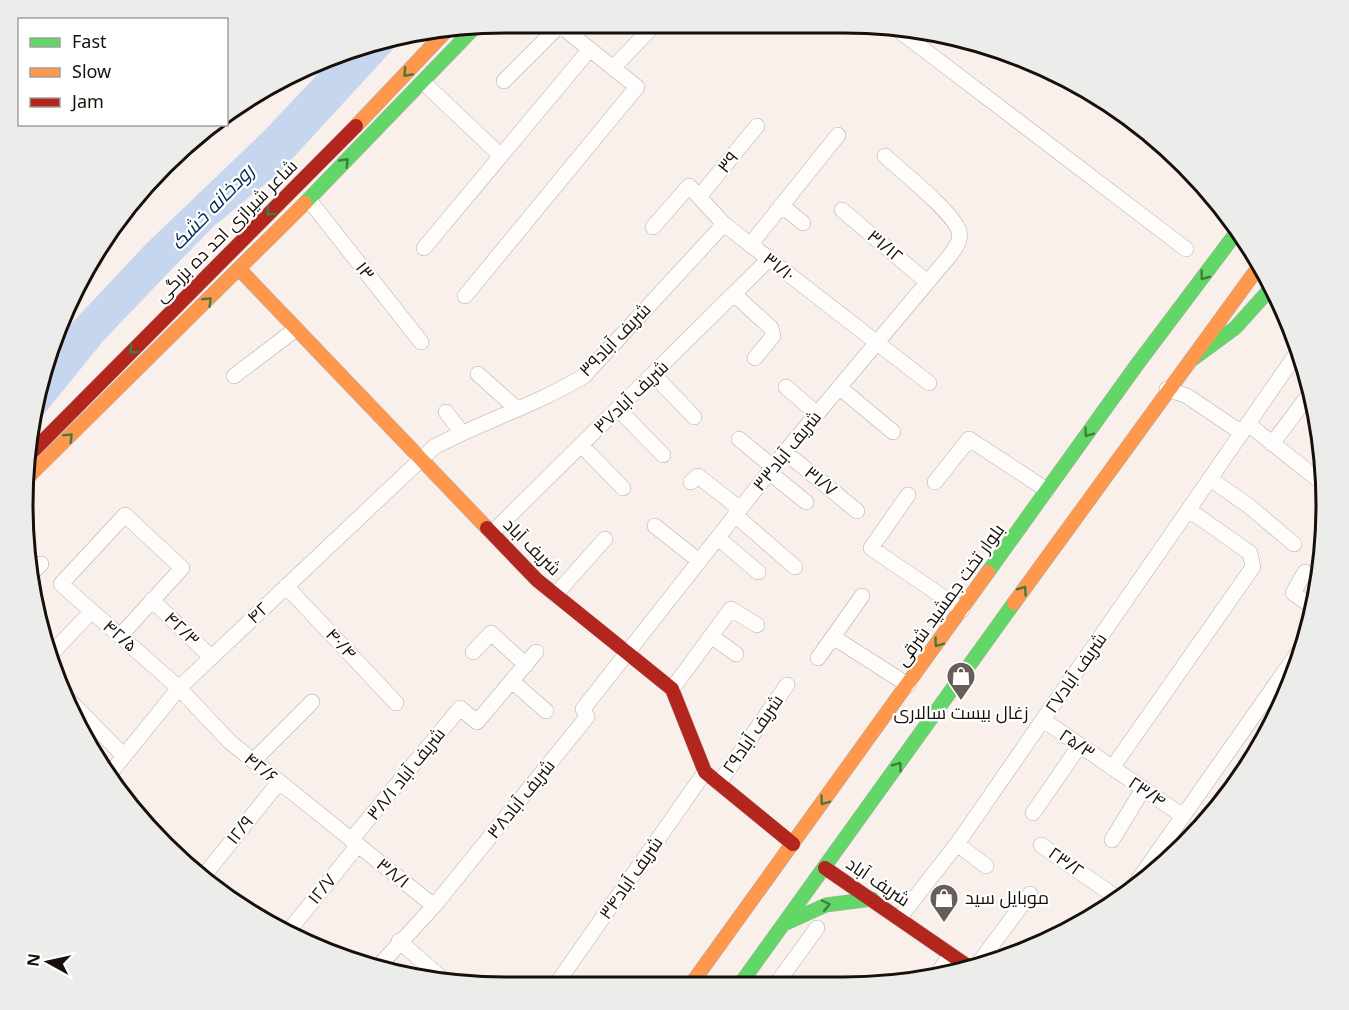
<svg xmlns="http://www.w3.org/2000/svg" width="1349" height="1010" viewBox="0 0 1349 1010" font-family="'Noto Sans',Cairo,sans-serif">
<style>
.water{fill:#c6d6ee}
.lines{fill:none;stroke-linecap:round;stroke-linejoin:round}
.street-casing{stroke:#b5aca7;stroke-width:16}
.fast-casing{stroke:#b5aca7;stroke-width:15}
.slow-casing{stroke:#b5aca7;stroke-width:15}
.jam-casing{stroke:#b5aca7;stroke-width:15}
.street{stroke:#fefdfc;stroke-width:15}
.fast{stroke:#63d668;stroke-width:14}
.slow{stroke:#ff974d;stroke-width:14}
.jam{stroke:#b3261e;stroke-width:14}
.oneway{stroke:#417c3d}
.labels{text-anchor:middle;stroke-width:4.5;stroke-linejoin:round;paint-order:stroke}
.street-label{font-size:18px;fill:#170f09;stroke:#fff}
.poi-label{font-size:18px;fill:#170f09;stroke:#fff}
.water-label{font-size:20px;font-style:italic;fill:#062955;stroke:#fff}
.rim{fill:none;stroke:#170f09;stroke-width:3}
</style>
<rect width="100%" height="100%" fill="#f9f0eb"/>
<path class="water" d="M405,36L281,171L214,226L171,270L104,340L44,414L31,427L32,411L56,340L146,244L264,131L333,58L380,39Z"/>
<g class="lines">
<g class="street-casing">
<path id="street" d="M893,26L1186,249
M613,68L656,23
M504,81L560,25
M423,82L501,156
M699,197L757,126
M309,200L421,342
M781,205L803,223
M842,210L927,282
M653,227L689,186L724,224L929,383
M750,245L838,135
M424,248L590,49
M735,295L771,328L773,336L755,358
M465,296L637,87L557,23
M478,374L517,409
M654,375L694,417
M234,376L296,329
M786,387L817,414
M839,387L893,432
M1167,389L1187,396L1242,433
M618,409L663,455
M446,412L462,433
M1248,424L1325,485
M739,439L773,467
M1272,444L1311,392
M581,445L623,488
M785,452L857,511
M769,472L806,502
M1210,479L1249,506L1294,544
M691,482L698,476L740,509
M935,482L969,439L1047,490
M908,495L871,548L962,610
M735,515L795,567
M655,526L699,561
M492,533L769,259
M718,538L758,572
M1305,572L1293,593L1314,608
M31,574L41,564
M286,586L396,703
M555,595L605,539
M152,600L211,657
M120,636L182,568L125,515L61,584L179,688L230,742L434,906
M711,636L736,654
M833,637L908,685
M473,652L491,633L526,665
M48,657L92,611
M818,658L862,596
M512,681L546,711
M672,689L731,609L757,625
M70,701L124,756
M1043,720L1183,816
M253,761L312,702
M1112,768L1253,567L1250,553L1189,510
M107,777L179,688L434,447C483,421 536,405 584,376L724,224
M719,783L787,685
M1033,813L1080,745
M351,840L460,708L477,722L536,652
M1112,840L1143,789
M957,844L986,866
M1041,845L1120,900
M202,878L279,782
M1131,890L1304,644
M899,918L957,844L1299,350
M287,933L358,845
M399,941L446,982
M978,964L1030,894
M377,968L434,906L587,717L583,709L785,452L952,253C957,245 961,240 959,231C953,212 901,171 885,156
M937,975L950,955
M557,983L705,772
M777,983L817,928"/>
</g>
<g class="fast-casing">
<path id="fast" d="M305,203L476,26
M1190,361L1235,328L1272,287
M988,572L1136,366L1239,229
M784,924L826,905L872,899
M741,983L1014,603"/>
</g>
<g class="slow-casing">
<path id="slow" d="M356,126L447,30
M240,270L487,528
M27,478L305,203
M1014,603L1260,265
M692,983L988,572"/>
</g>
<g class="jam-casing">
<path id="jam" d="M29,455L356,126
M487,528L537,580L672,689L705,772L793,844
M825,868L969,967"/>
</g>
<use href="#street" class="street"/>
<use href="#fast" class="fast"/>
<use href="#slow" class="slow"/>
<use href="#jam" class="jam"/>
</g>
<defs><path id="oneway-chevron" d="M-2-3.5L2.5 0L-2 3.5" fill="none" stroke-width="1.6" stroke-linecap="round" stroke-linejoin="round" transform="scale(1.5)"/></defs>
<g class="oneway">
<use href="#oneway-chevron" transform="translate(407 73) rotate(133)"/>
<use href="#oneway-chevron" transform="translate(345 162) rotate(-46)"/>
<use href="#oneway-chevron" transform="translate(270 212) rotate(135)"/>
<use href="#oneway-chevron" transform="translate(1204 276) rotate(127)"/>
<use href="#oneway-chevron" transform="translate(208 301) rotate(-44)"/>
<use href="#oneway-chevron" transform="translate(133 350) rotate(135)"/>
<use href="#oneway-chevron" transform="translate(1088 433) rotate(126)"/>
<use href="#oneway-chevron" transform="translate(69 437) rotate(-45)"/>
<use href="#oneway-chevron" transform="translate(1023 590) rotate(-55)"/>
<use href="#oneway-chevron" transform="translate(938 643) rotate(126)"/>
<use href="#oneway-chevron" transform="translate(898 766) rotate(-55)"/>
<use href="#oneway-chevron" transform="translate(824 801) rotate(126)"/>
<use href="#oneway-chevron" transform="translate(826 905) rotate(-12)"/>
</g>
<defs>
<g id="shop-pin" transform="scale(1.5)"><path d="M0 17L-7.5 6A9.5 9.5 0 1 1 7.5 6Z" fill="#665e58" stroke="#fff"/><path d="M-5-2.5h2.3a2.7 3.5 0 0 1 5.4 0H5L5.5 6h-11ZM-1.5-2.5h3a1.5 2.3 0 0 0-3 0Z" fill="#fff"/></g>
</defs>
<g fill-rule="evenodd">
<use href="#shop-pin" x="961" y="676"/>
<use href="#shop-pin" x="944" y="898"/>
</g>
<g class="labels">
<g class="street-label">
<text transform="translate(728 162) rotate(-51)" y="6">۳۹</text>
<text transform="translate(226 231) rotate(-45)" y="6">شاعر شیرازی احد ده بزرگی</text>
<text transform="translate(885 246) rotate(40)" y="6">۳۱/۱۲</text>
<text transform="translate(779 267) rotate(38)" y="6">۳۱/۱۰</text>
<text transform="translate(365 271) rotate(52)" y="6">۱۳</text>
<text transform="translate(615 340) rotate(-46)" y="6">شریف آباد۳۹</text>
<text transform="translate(631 397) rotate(-44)" y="6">شریف آباد۳۷</text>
<text transform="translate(787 451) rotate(-51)" y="6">شریف آباد۳۳</text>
<text transform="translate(821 481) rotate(39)" y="6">۳۱/۷</text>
<text transform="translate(532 547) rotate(45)" y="6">شریف آباد</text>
<text transform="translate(950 595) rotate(-54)" y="6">بلوار تخت جمشید شرقی</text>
<text transform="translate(258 613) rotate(-43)" y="6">۴۲</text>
<text transform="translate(182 629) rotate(44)" y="6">۴۲/۳</text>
<text transform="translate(120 636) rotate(41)" y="6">۴۲/۵</text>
<text transform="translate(341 644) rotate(47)" y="6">۴۰/۴</text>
<text transform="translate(1076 673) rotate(-55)" y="6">شریف آباد۲۷</text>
<text transform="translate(753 734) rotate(-55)" y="6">شریف آباد۲۹</text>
<text transform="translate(1077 744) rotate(34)" y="6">۲۵/۳</text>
<text transform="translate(261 768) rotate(39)" y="6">۴۲/۶</text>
<text transform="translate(406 774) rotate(-51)" y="6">۳۸/۱ شریف آباد</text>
<text transform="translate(1147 792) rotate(34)" y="6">۲۳/۴</text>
<text transform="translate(521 799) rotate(-51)" y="6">شریف آباد۳۸</text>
<text transform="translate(240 830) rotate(-51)" y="6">۱۲/۹</text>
<text transform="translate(1066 862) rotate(35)" y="6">۲۳/۲</text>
<text transform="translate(393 873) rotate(39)" y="6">۳۸/۱</text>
<text transform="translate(631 878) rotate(-55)" y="6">شریف آباد۳۴</text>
<text transform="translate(878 882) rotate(34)" y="6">شریف آباد</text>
<text transform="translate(322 889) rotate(-51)" y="6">۱۲/۷</text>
</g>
<g class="poi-label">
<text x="961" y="719">زغال بیست سالاری</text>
<text x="965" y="904" text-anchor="start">موبایل سید</text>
</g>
<g class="water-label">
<text transform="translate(212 207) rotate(-46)" y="7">رودخانه خشک</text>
</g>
</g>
<path d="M0 0H1349V1010H0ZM505 33H844A472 472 0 0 1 1316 505V505A472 472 0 0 1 844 977H505A472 472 0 0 1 33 505V505A472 472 0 0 1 505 33Z" fill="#ececeb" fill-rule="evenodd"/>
<path class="rim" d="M505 33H844A472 472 0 0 1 1316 505V505A472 472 0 0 1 844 977H505A472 472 0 0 1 33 505V505A472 472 0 0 1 505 33Z"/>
<rect x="18" y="18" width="210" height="108" fill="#ffffff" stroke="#a29f9d" stroke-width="1.5"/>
<rect x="30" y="38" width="30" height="9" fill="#63d668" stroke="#a29f9d" stroke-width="1.5"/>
<text x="72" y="48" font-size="18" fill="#170f09">Fast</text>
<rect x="30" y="68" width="30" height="9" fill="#ff974d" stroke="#a29f9d" stroke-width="1.5"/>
<text x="72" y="78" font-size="18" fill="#170f09">Slow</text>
<rect x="30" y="98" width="30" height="9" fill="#b3261e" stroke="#a29f9d" stroke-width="1.5"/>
<text x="72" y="108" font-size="18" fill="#170f09">Jam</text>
<g transform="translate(48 962) rotate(278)" stroke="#ffffff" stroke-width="4.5" paint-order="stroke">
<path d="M0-4.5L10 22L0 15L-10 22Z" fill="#170f09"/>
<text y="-9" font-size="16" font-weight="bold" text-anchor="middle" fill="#170f09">N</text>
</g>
</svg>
